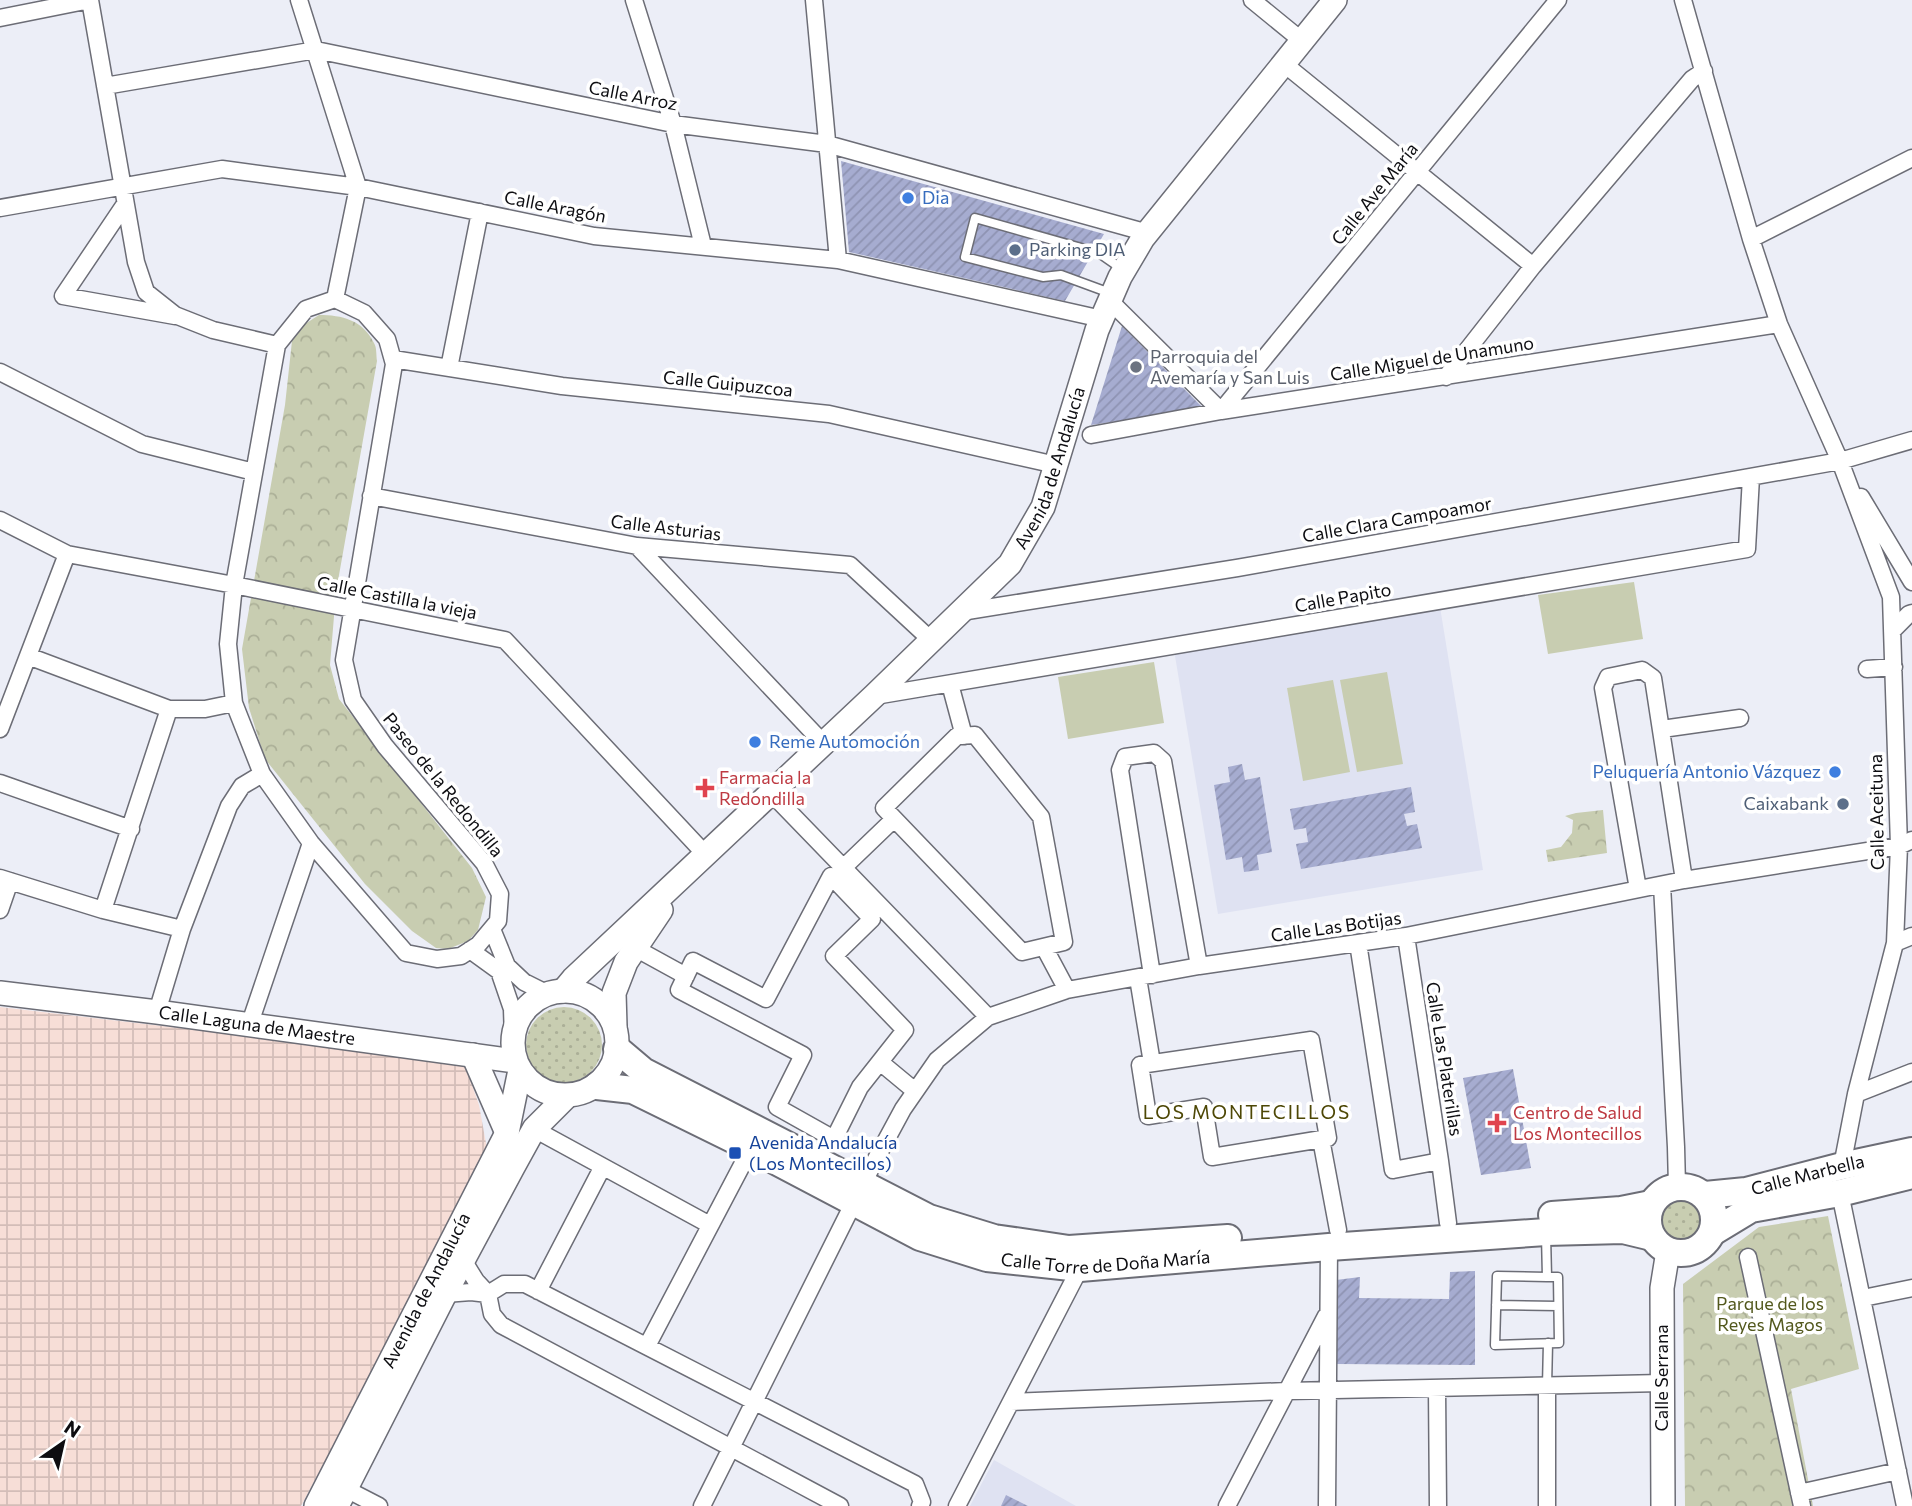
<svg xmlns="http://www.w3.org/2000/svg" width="1912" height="1506" viewBox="0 0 1912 1506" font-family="Commissioner,sans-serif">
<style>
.built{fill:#dfe2f2}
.industrial{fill:url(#industrial-grid)}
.grass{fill:url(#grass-dots)}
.park{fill:url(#park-crowns)}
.pitch{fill:#c8cdb1}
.building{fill:url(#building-hatch)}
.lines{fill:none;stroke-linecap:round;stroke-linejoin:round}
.lane-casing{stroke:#6c6d76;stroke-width:11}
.street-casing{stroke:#6c6d76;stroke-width:19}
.secondary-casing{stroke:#6c6d76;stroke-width:26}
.primary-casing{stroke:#6c6d76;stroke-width:30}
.lane{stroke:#fff;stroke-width:8}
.street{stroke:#fff;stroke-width:16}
.secondary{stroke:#fff;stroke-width:23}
.primary{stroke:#fff;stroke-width:26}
.shop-dot{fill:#3f7fe0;stroke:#fff;stroke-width:2.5}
.service-dot{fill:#5c6f8a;stroke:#fff;stroke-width:2.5}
.worship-dot{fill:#6b7280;stroke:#fff;stroke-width:2.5}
.health-dot{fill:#e0444e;stroke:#fff;stroke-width:2.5}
.transit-dot{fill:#1a4fb4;stroke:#fff;stroke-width:2.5}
.labels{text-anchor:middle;stroke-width:7;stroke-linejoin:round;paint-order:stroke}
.street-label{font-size:18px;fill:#0d0d11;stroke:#fff}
.shop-label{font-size:18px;fill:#366cbe;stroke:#fff;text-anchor:start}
.service-label{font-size:18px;fill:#4e5e75;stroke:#fff;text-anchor:start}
.worship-label{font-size:18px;fill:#5b616d;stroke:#fff;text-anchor:start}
.health-label{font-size:18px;fill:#be3a42;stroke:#fff;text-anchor:start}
.transit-label{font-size:18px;fill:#164399;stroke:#fff;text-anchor:start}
.park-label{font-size:18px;fill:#52581d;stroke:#fff}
.neighbourhood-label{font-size:19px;letter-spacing:2px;fill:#4d4705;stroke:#fff}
</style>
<defs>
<pattern id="industrial-grid" width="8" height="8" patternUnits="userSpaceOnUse" patternTransform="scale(1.75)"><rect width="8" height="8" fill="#f7ded7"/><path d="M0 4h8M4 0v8" fill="none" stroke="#d3bdb8"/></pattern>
<pattern id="grass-dots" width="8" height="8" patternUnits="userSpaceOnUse" patternTransform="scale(1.75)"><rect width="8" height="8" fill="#c8cdb1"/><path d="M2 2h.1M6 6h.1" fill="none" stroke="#abaf97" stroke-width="1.8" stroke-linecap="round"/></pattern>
<pattern id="park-crowns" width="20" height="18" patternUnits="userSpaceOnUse" patternTransform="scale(1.75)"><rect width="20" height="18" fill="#c8cdb1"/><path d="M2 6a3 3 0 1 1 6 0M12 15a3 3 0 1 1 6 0" fill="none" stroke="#abaf97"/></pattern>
<pattern id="building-hatch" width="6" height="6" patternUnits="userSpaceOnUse" patternTransform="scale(1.75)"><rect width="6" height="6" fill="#a6acd0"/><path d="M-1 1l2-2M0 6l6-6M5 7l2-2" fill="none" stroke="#8e93b2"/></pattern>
</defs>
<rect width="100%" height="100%" fill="#eceef7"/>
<path class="built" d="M1440,607L1483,870L1218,914L1174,650Z
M994,1460L1076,1506H970Z"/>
<path class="industrial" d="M0,1007L436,1058L465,1065L479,1105L488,1154L301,1506H0Z"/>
<path class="grass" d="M526 1045a38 38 0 1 1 76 0a38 38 0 1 1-76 0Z
M1656 1222a24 24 0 1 1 48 0a24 24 0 1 1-48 0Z"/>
<path class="park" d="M319,315C342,315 363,320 374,343C377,348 376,355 377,361L336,592L330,665L339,699L472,868L486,897L478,930L468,941L448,949L436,948L412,931L365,884L265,759L249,708L242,649L285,405L292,341L305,324Z
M1603,810L1607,853L1548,862L1546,850L1561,847L1572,833L1573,820L1565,816L1576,813Z
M1828,1216L1859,1369L1791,1389L1813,1506H1685L1683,1284L1759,1227Z"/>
<path class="pitch" d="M1634,582L1643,639L1548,654L1538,595Z
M1154,662L1164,723L1068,739L1058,677Z
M1387,672L1403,764L1357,772L1340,680Z
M1333,680L1350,772L1303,781L1287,688Z"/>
<path class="building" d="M841,161L1104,234L1065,301L849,252Z
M1122,326L1203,408L1091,425Z
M1242,764L1245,780L1260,777L1272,852L1257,855L1259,870L1244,872L1242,857L1226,860L1214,785L1230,782L1228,767Z
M1411,787L1415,812L1404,814L1407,826L1417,824L1422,848L1301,869L1296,844L1308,842L1306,828L1294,830L1290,809Z
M1513,1069L1531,1168L1481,1175L1463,1078Z
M1475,1271V1365L1336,1364V1280L1360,1277L1359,1298L1449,1299L1450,1272Z
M1006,1495L1028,1506H1001Z"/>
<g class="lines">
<g class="lane-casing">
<path id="lane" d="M1110,293L1061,275L1043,277L965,257L975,218L1099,253L1122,269
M1546,1235L1547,1277H1558L1559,1343L1495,1345L1497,1276L1547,1277
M1496,1305L1558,1306
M1547,1386L1548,1343"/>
</g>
<g class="street-casing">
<path id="street" d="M90,0L136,262L146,292L175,315L213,330L277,345
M299,0L358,187L335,299
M634,0L673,124L703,246
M814,0L838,260
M1252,0L1301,40
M1683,0L1751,239L1779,324L1840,461L1891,597L1899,846L1895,943L1856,1094L1842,1166
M0,18L90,0
M1283,63L1533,266
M105,86L316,50L673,124L827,144L1148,233
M125,204L63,296L175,316
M0,208L222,169L358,187L594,236L838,260L1102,319
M1751,239L1912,158
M335,299L364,313L387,339L394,364L344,660L353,700L385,746L484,863L500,894L498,921L478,945L461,956L437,959L406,953L311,843L262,774L234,703L228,644L234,585L277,345L306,309Z
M1110,301L1221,411
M393,359L562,386L829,414L1056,465
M449,368L480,212
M0,372L142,444L254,472
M1446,377L1533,266L1692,79L1704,71
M1221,411L1558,0
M1091,435L1221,411L1779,324
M371,496L637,546L850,565L931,640
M1861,497L1912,582
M0,520L67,554L234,585L505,640L706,855
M637,546L823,743
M961,612L1237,568L1840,461L1912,440
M1892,631L1909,614L1912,613
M28,656L169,709H205L234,703
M1867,669L1894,667
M950,684L964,736
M875,696L1747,549L1751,477
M0,729L67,554
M1662,729L1740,718
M975,735L1041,817L1064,942L1022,952L884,808L957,736Z
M0,783L131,829
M771,793L988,1017
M843,868L894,819
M831,876L872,919L834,956L905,1030L860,1087L834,1139L777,1107L803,1055L679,990L693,961L766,999Z
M0,878L103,910L182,929
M1662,885L1676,1147L1677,1186
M1638,889L1603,688L1608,677L1642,670L1653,678L1684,880
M0,910L10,881
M103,910L169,709
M492,929L507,966L524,982L548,994
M1358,943L1393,1170L1440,1161L1406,936
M1895,943L1912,936
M1044,947L1067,990
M635,948L686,976
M470,950L499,971L512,1009L513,1038
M1152,975L1120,770L1125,757L1154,753L1163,761L1199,966
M1138,978L1152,1063
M157,1012L182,929L229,806L242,786L262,774
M249,1026L311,843
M1311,1040L1328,1138L1212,1157L1204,1107L1148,1116L1140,1065Z
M880,1062L915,1091
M1856,1094L1912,1072
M534,1129L710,1225
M1321,1139L1338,1230
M1440,1161L1448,1223
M863,1183L903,1109L937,1060L988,1017L1067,990L1199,966L1406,936L1684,880L1899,846L1912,840
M1840,1193L1905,1506
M1748,1257L1802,1506
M463,1260L476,1281L488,1294
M538,1291L602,1168
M445,1294L471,1292L488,1294
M488,1294L504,1284H525L915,1484L922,1502L920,1506
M488,1294L492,1314L501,1325L840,1506
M1863,1298L1912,1288
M647,1346L751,1148
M1547,1386V1506
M1437,1388L1438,1506
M1011,1402L1287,1391L1662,1383
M346,1489L379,1506
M1799,1493L1898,1471
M702,1506L854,1202
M957,1506L1080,1268
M1227,1506L1326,1316
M1327,1506L1329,1247"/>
</g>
<g class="secondary-casing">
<g id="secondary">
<circle cx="565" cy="1043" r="52"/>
<path id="s1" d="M563,991L573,979L874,696L1010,564L1043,507L1097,330L1120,277L1143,238L1335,0"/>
<path id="s2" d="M0,993L157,1012L515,1061"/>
<path d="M615,1026L614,993L626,962L661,910"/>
<path d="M473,1055L507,1133"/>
<path id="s3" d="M316,1506L507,1133L520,1070"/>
<path d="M337,1506L445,1294L513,1167L534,1129L567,1096"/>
<path d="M1663,1506L1662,1288L1668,1251"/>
</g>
</g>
<g class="primary-casing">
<g id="primary">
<path d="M617,1049L643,1071L929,1218L994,1238L1069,1249L1228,1238"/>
<path id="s4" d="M597,1086L633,1090L751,1148L920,1237L987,1258L1080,1268L1329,1247L1546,1232L1623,1230L1652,1237"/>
<circle cx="1681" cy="1220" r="33"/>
<path id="s5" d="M1705,1195L1746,1191L1842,1166L1912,1151"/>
<path d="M1552,1215L1621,1210L1651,1204"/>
<path d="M1713,1232L1751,1209L1840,1193L1912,1175"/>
</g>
</g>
<use href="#lane" class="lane"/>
<use href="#street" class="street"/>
<use href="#secondary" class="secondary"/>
<use href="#primary" class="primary"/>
</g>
<g class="shop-dot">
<circle cx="908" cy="198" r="7"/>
<circle cx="755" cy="742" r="7"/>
<circle cx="1835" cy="772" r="7"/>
</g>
<g class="service-dot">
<circle cx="1015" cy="250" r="7"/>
<circle cx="1843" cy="804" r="7"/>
</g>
<circle class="worship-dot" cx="1136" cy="367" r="7"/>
<g class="health-dot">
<path d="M701.5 777.5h7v7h7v7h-7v7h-7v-7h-7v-7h7z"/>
<path d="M1493.5 1112.5h7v7h7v7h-7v7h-7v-7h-7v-7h7z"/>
</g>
<rect class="transit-dot" x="728" y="1146" width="14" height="14" rx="3.5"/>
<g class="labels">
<g class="street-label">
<text transform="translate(633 96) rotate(11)" y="6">Calle Arroz</text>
<text transform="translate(1375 194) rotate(-51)" y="6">Calle Ave María</text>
<text transform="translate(555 207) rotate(11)" y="6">Calle Aragón</text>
<text transform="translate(1432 359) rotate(-9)" y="6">Calle Miguel de Unamuno</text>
<text transform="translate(728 384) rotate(6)" y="6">Calle Guipuzcoa</text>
<text dy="6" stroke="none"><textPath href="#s1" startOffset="723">Avenida de Andalucía</textPath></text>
<text transform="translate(1397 520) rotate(-10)" y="6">Calle Clara Campoamor</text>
<text transform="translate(666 528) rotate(7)" y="6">Calle Asturias</text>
<text transform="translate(397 598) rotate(11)" y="6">Calle Castilla la vieja</text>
<text transform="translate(1343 598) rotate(-10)" y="6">Calle Papito</text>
<text transform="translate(443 785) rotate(51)" y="6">Paseo de la Redondilla</text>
<text transform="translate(1877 812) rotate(-91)" y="6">Calle Aceituna</text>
<text transform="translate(1336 927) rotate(-8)" y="6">Calle Las Botijas</text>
<text dy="6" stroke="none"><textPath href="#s2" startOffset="259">Calle Laguna de Maestre</textPath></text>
<text transform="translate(1444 1059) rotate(81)" y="6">Calle Las Platerillas</text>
<text dy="6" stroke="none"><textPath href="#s5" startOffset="105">Calle Marbella</textPath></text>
<text dy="6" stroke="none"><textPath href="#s4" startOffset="548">Calle Torre de Doña María</textPath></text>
<text dy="6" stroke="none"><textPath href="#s3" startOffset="242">Avenida de Andalucía</textPath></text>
<text transform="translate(1662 1378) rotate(-90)" y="6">Calle Serrana</text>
</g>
<g class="shop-label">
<text x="922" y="204">Dia</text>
<text x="769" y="748">Reme Automoción</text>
<text x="1821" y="778" text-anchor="end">Peluquería Antonio Vázquez</text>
</g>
<g class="service-label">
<text x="1029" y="256">Parking DIA</text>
<text x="1829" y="810" text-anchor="end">Caixabank</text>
</g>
<g class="worship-label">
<text x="1150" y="363">Parroquia del<tspan x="1150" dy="21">Avemaría y San Luis</tspan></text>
</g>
<g class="health-label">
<text x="719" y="784">Farmacia la<tspan x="719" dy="21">Redondilla</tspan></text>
<text x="1513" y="1119">Centro de Salud<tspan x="1513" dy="21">Los Montecillos</tspan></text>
</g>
<g class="transit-label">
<text x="749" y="1149">Avenida Andalucía<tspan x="749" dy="21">(Los Montecillos)</tspan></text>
</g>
<g class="park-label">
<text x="1770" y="1310">Parque de los<tspan x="1770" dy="21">Reyes Magos</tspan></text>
</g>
<g class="neighbourhood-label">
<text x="1247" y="1119">LOS MONTECILLOS</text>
</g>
</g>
<g transform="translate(63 1443) rotate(34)" stroke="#ffffff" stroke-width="5" paint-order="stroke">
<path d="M0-5L12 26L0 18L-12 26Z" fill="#0d0d11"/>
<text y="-10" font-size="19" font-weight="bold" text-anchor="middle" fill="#0d0d11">N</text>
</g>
</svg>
